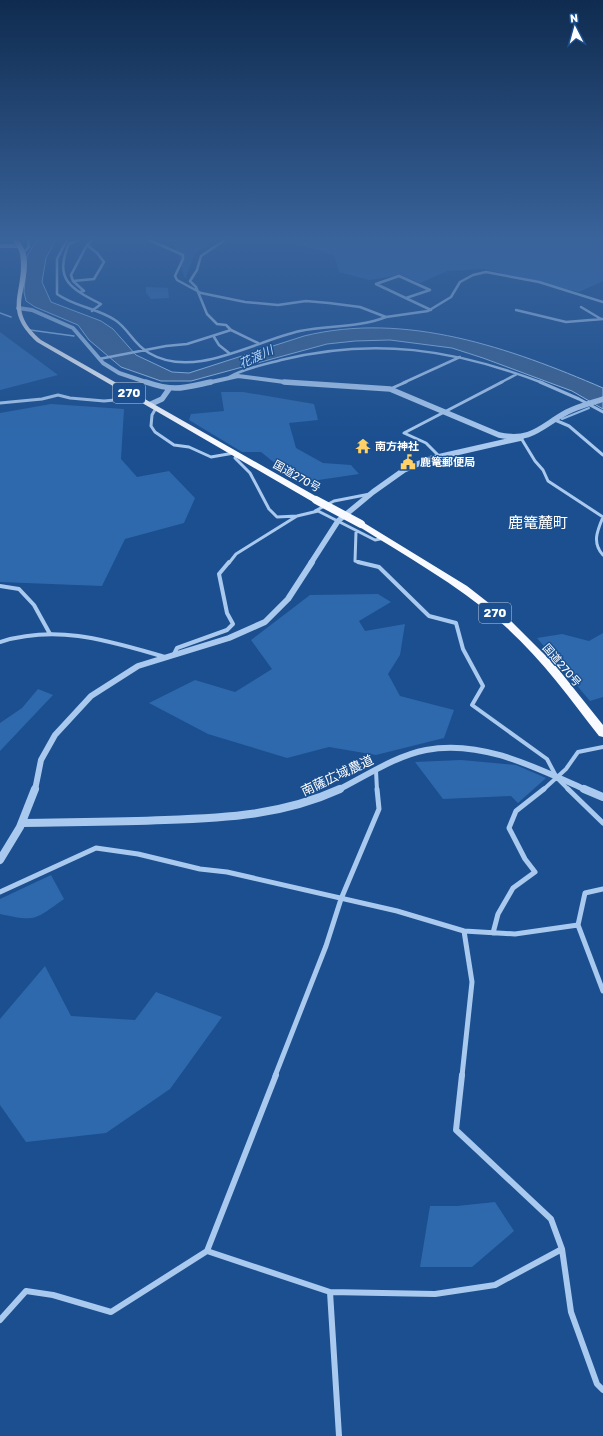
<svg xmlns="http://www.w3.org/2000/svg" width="603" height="1436" viewBox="0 0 603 1436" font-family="Rubik,'Noto Sans JP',sans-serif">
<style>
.green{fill:#2e69ad}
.water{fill:#3c6290;stroke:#9cc4f0}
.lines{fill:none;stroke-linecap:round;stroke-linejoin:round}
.stream-far1{stroke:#9cc4f0;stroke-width:1.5}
.stream{stroke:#9cc4f0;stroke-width:2}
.minor-far4{stroke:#a9c9ee;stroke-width:2.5}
.minor-far3{stroke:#a9c9ee;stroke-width:3}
.minor-far2{stroke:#a9c9ee;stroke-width:4}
.minor-far1{stroke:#a9c9ee;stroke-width:5}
.minor{stroke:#a9c9ee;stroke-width:6}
.tertiary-far3{stroke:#a9c9ee;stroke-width:4}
.tertiary-far2{stroke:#a9c9ee;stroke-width:5.5}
.tertiary-far1{stroke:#a9c9ee;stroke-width:6}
.tertiary{stroke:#a9c9ee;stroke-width:8}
.trunk{fill:#f8faff;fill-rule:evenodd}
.trunk-bridge{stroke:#f8faff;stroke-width:8}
.labels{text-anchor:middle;stroke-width:3;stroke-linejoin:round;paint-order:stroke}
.far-poi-label{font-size:11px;font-weight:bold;fill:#fff;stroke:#1b4f8f;text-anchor:start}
.far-street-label{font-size:11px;fill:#fff;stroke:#1b4f8f}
.far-water-label{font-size:12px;font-style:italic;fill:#b5d3f5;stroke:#1b4f8f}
.shield{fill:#1b4f8f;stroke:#bbcadd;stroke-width:1}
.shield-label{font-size:12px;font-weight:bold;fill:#fff}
.street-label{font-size:13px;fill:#fff;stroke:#1b4f8f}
.quarter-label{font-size:15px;fill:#fff;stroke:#1b4f8f}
</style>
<rect width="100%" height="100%" fill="#1b4f8f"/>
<path class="green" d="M166,240H213L195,254L185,279L174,243Z
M308,240H603V281L579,292L484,269L447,271L420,283L401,275L369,280L339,272L334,255L296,244Z
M146,287L168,288L169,298L151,299L146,293Z
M0,332L58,375L0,390Z
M221,392H243L314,404L318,420L289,423L296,448L323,463L351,465L359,474L305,482L294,475L292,477L261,452H242L189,420L191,414L224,411Z
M51,404L124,409L121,459L137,477L169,471L195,498L184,523L125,539L102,586L0,582V413Z
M378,594L391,602L359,621L365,631L405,624L400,655L388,674L400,696L454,710L444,738L376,755L329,747L287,758L208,734L149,703L195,680L235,692L272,669L251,640L310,595Z
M603,633V697L590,701L537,638L562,634L589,641Z
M38,689L53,695L0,751V723L22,708Z
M461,760L516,765L546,778L518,803L511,796L443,799L415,762Z
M51,875L64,899C34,920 37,922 0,914V899Z
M45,966L71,1016L135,1020L156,992L222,1017L170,1089L106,1133L26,1142L0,1105V1019Z
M495,1202L514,1231L472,1267H420L430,1206H457Z"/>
<path class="water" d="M37,240H56L46,258L42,282L51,302L101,321L113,329L136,355L172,372L189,373L304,336C406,311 510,348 603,388V409L572,391L483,358L452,348L390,340L355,341L327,344L191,381H161L121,367L89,340L78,325L35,307L26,301L24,292L27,256Z"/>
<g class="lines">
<path class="stream-far1" d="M0,313L11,317
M30,330L74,336"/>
<path class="stream" d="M562,419L589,408"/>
<path class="minor-far4" d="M67,240L57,259V294C75,307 97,308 115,320C128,328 133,344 149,353C194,380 254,341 300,331C329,325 358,328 386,317
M79,240L69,244C53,279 71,289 101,304L92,311
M149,240L183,255V259L175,276L177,280L201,293L245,302L278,305L306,301L329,303L360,307L386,317L428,311L451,297L460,282L473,275L486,272L539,282L603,302
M225,240L201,256L197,270L190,281L196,287L207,314L217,324L226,325L231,330L258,343
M87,245L97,253L104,262L94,279L73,281L71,275Z
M87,245L92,240
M23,253L29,247L28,240
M73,281L84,291L80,292
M406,298L430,290L399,276L376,284L431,310
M581,307L601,319
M516,310L566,322L603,319
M214,337L219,345L229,353
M99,359L166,346L187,344L231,330
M229,377C245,368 263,365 281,360C374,337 454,349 543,383
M403,383L460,357
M500,383L517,374"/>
<path class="minor-far3" d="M540,382L579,399L603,412
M390,389L406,382
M0,403L42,399L58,395L70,398L104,401L138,398
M156,408L152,415L151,426L155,432L174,445L189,447L211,457L234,453
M555,420L569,426L603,455
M521,438L535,461L543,470L548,481L603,517C597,531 592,543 603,555
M237,454L235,458L250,473L269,509L277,517L297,516L318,511L375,540L385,538
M440,457L426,443L404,433L502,382
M315,511L334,501L370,494
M356,532L355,561L362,563
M229,563L236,554L297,516"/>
<path class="minor-far2" d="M358,562L379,567L429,616L456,623L463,649L483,686L472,705L547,759L557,778L569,790
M0,586L19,589L34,605L50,634
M0,642C58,624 109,641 165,657
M174,654L177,648L227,630L233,624L227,613L219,574L229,562
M376,771L377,790
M543,790L566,769L578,752L603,747"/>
<path class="minor-far1" d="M568,789L603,823
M603,889L585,893L578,925L603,991
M0,892L96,848L138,854L200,869L227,872L397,911L464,931L515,934L578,925
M493,933L498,914L513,888L535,872L525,859L509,828L516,811L544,789
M275,1076L326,946L341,899L379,809L377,789
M462,1076L472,982L464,931"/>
<path class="minor" d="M462,1075L456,1130L551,1219L562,1249L571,1312L597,1384L603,1390
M207,1251L330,1292L435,1294L495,1285L562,1249
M330,1292L339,1436
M0,1320L26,1291L53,1295L111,1312L207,1251L276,1075"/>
<path class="tertiary-far3" d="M0,246H19
M18,308L32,310L73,328L103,363L119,373L149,383
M207,383L238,376L292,383"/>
<path class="tertiary-far2" d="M146,382C175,392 183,388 211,382
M284,382L390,389L499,435C532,442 541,426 567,412C579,406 591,403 603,399
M151,404L162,399L169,389
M311,563L338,521L373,492L404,470L429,459L521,438"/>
<path class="tertiary-far1" d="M35,790L41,760L55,735L91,696L138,666L229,638L265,622L288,599L312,562
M338,790C366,776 395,756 426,750C481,739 537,768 586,790"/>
<path class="tertiary" d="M584,789L603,797
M22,823C70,822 117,822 165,820C227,818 283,815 340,789
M0,860L20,827L35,789"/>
<path class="trunk" d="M13,240H19C21,244 25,249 26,254C32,291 3,307 41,340L319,498V502H313L37,342C0,308 26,293 20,254C19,249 15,244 13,240Z
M361,521L467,586L508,618L555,665L603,725V737L599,736C568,696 538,654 499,621C456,584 406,556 358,526V522Z"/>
<path class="trunk-bridge" d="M316,500L361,524"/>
</g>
<linearGradient id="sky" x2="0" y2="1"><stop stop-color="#0f2b4f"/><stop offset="0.54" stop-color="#39639b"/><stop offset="1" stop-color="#39639b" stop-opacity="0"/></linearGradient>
<rect width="603" height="441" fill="url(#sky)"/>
<defs>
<g id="temple-bare" transform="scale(1.2)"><path d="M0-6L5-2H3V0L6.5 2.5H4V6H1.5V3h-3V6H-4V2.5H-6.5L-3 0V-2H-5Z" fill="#ffd166" stroke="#1b4f8f" stroke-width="2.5" paint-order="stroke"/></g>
<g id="civic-bare" transform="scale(1.2)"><path d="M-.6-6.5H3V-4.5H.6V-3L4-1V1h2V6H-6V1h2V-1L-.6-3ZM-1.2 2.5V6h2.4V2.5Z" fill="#ffd166" stroke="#1b4f8f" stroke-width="2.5" paint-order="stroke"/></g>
</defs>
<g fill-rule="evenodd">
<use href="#temple-bare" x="363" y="446"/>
<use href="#civic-bare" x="408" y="462"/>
</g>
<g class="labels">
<g class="far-poi-label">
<text x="375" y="450">南方神社</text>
<text x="420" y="466">鹿篭郵便局</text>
</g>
<g class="far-street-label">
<text transform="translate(297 476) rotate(29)" y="4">国道270号</text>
<text transform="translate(562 665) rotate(49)" y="4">国道270号</text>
</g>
<g class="far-water-label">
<text transform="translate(256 357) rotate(-25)" y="4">花渡川</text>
</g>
<g class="shield">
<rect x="113" y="383" width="32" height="20" rx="3"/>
<rect x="479" y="603" width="32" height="20" rx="3"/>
</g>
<g class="shield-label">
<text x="129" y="397">270</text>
<text x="495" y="617">270</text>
</g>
<g class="street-label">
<text transform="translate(337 775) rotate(-25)" y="5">南薩広域農道</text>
</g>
<g class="quarter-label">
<text x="538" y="528">鹿篭麓町</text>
</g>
</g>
<g transform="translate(575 28) rotate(354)" stroke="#1b4f8f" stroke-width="3" paint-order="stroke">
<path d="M0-3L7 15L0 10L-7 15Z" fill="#ffffff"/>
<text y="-6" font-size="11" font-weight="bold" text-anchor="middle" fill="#ffffff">N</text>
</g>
</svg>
